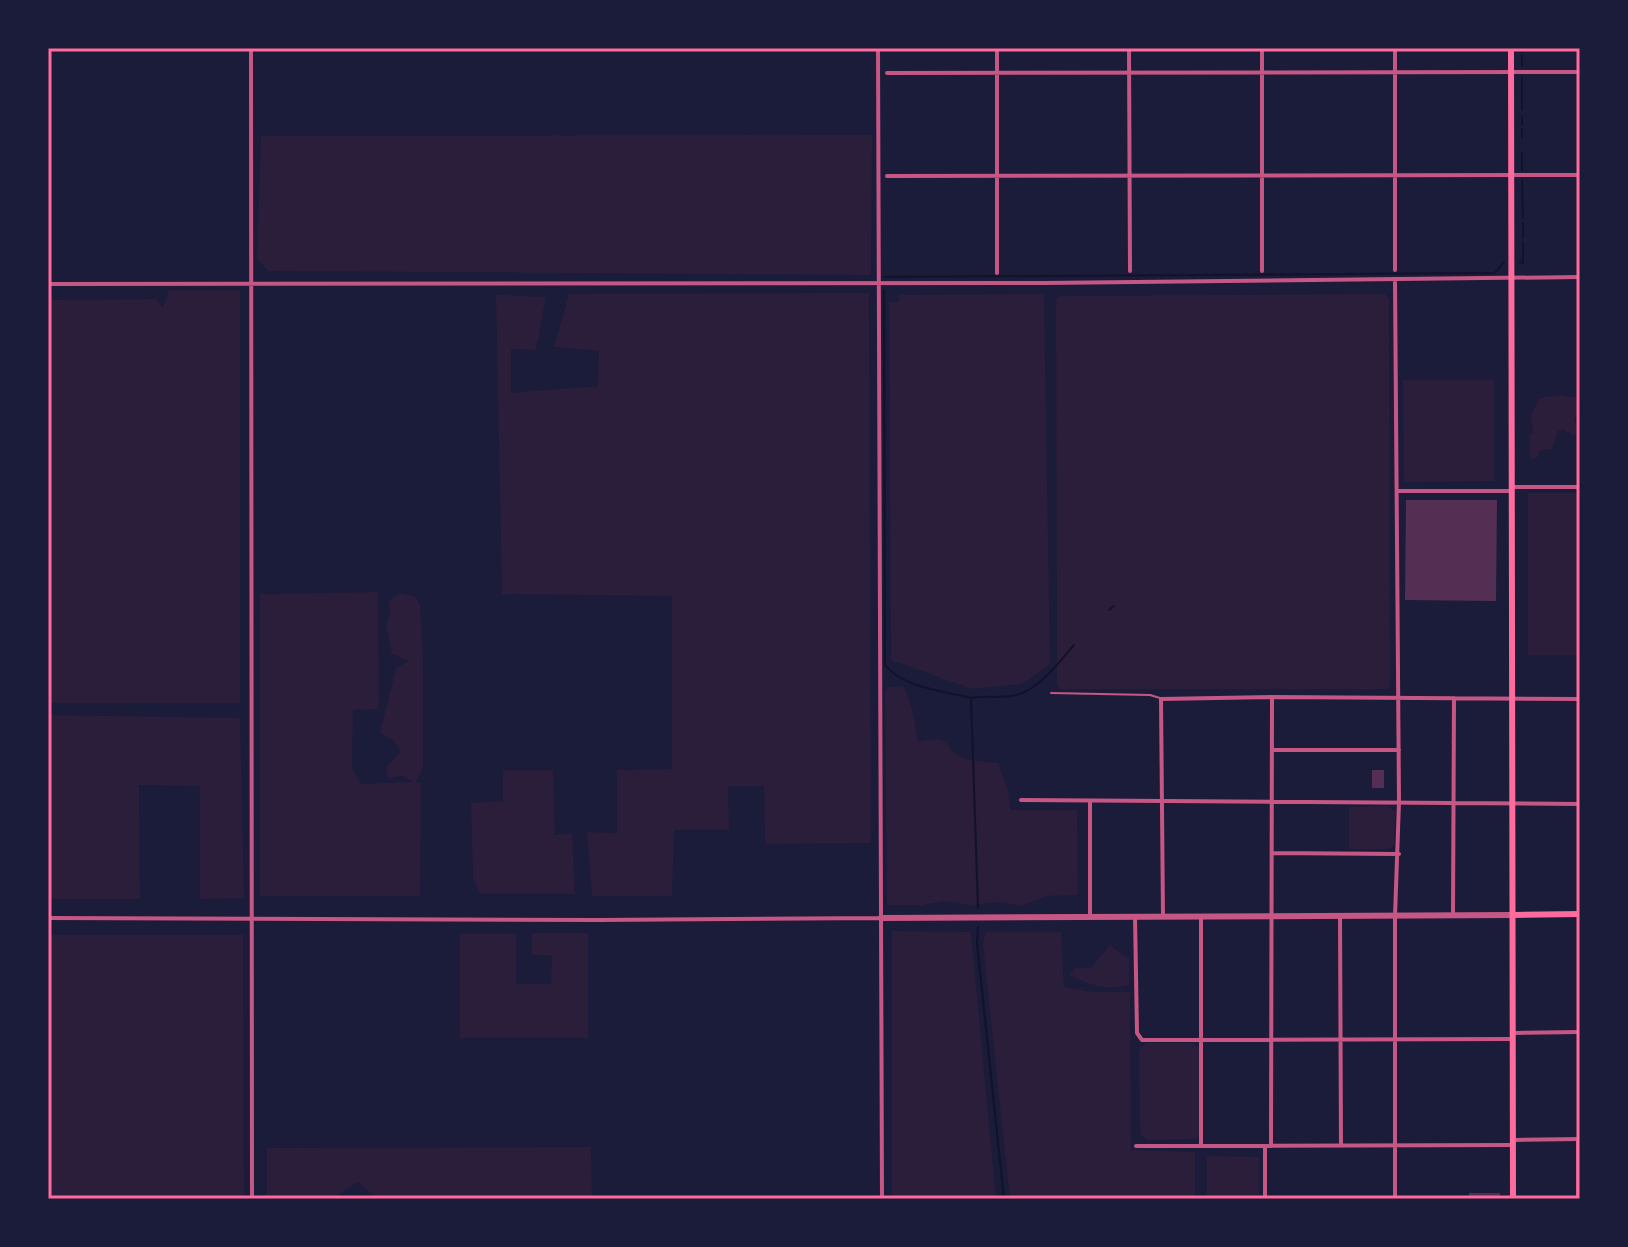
<svg xmlns="http://www.w3.org/2000/svg" width="1628" height="1247" viewBox="0 0 1628 1247" font-family="'Source Sans 3',sans-serif">
<style>
.green{fill:#2a1e3b}
.lines{fill:none;stroke-linecap:round;stroke-linejoin:round}
.stream{stroke:#12122b;stroke-width:2}
.building{fill:#542f53}
.service{stroke:#c65784;stroke-width:2}
.minor{stroke:#c65784;stroke-width:4}
.tertiary{stroke:#c65784;stroke-width:6}
.secondary{stroke:#ff6b9d;stroke-width:6}
.neatline{fill:none;stroke:#ff6b9d;stroke-width:3}
</style>
<rect width="100%" height="100%" fill="#1b1b3a"/>
<path class="green" d="M872,135L871,275L269,271L257,259L261,136Z
M169,290H240V703H48V300L156,299L163,307Z
M869,293L871,843L765,844L764,786H728L729,830H674L672,896H592L587,832L617,833V770L672,769V596L502,594L496,295L546,297L536,350L511,349V393L598,386L599,351L554,347L569,294Z
M1044,294L1050,664L1022,684L972,689L891,660L889,302H899V295Z
M1385,294L1389,299L1390,686L1387,689H1061L1057,685L1056,300L1060,296Z
M1403,380H1494V481L1404,482Z
M1560,395L1580,398V414L1574,418L1577,431L1574,436L1564,430L1558,431L1552,449L1541,450L1537,458L1532,459L1530,457V435L1533,432L1531,416L1539,398Z
M1528,493H1580V655H1528Z
M378,592L379,709L353,710L352,768L361,784L413,782L402,776L388,778L386,767L401,752L394,741L380,733L396,668L408,661L392,654L386,625L390,612L389,601L399,593L414,596L420,605L423,658V767L416,782L421,783L420,896H260V594Z
M904,686L913,712L918,742C955,733 940,748 964,758C974,762 988,761 998,763L1008,790L1010,810H1077L1078,895L1047,896L1022,906L999,902L969,905L944,901L922,905H887L885,691L889,687Z
M48,715L240,718L244,898L200,899V786L139,785L140,899H48Z
M503,770H553L555,835L572,834L575,894H481L473,879L471,803L503,801Z
M1388,806L1395,811L1394,846L1388,849H1349V807Z
M892,931L971,932L996,1199H892Z
M985,932H1061L1064,987L1092,992H1130L1131,1150L1195,1152V1199H1010L983,945Z
M532,933H588V1038H460V934H516V984H551L552,955H532Z
M48,935H243L244,1199H48Z
M1110,945L1129,959V985C1106,991 1090,985 1069,975L1076,968H1091Z
M1146,1043H1193L1200,1048V1136L1196,1139L1147,1140L1140,1134L1139,1050Z
M591,1147L592,1199H378L358,1182L332,1199H262L267,1192V1148Z
M1207,1156L1259,1157V1199H1207Z"/>
<g class="lines">
<path class="stream" d="M1522,48V52
M1522,56V66
M1522,77V110
M1522,116V125
M1522,129V138
M1522,153V170
M1522,180L1523,218
M1523,223V238
M1520,262L1523,263V242
M884,277L1495,273L1504,262
M884,290L885,665C903,688 944,691 971,698
M1109,610L1114,606
M978,908L971,698C985,695 1002,699 1016,695C1040,689 1058,663 1074,645
M978,927L977,943L1004,1199"/>
</g>
<path class="building" d="M1406,500H1497L1496,601L1405,600Z
M1372,770H1384V788H1372Z
M1469,1193H1500V1199H1469Z"/>
<g class="lines">
<path class="service" d="M1051,693L1150,695L1160,698"/>
<path class="minor" d="M251,48L252,1199
M878,48L882,1199
M997,48V273
M1129,48L1130,271
M1262,48V271
M1395,48V270
M887,73L1580,72
M887,176L1580,175
M1395,280L1399,802L1395,916V1199
M48,284L1044,283L1580,277
M1512,487H1580
M1399,491H1512
M1273,750H1399
M1021,800L1580,804
M1273,853L1399,854
M1453,915L1454,698
M1090,916V801
M1135,916L1137,1033L1142,1040L1513,1039
M1163,916L1161,699L1272,697L1580,699
M1340,917L1341,1146
M48,918L598,920L881,918
M1513,1033L1580,1032
M1578,1139V1199
M1513,1140L1580,1139
M1136,1146L1513,1145
M1201,1146V917
M1271,1146L1272,697
M1265,1147V1199"/>
<path class="tertiary" d="M881,918L1513,915"/>
<path class="secondary" d="M1511,48L1513,1199
M1513,915L1580,914"/>
</g>
<rect width="1628" height="1247" fill="none" stroke="#1b1b3a" stroke-width="100"/>
<rect x="50" y="50" width="1528" height="1147" class="neatline"/>
</svg>
